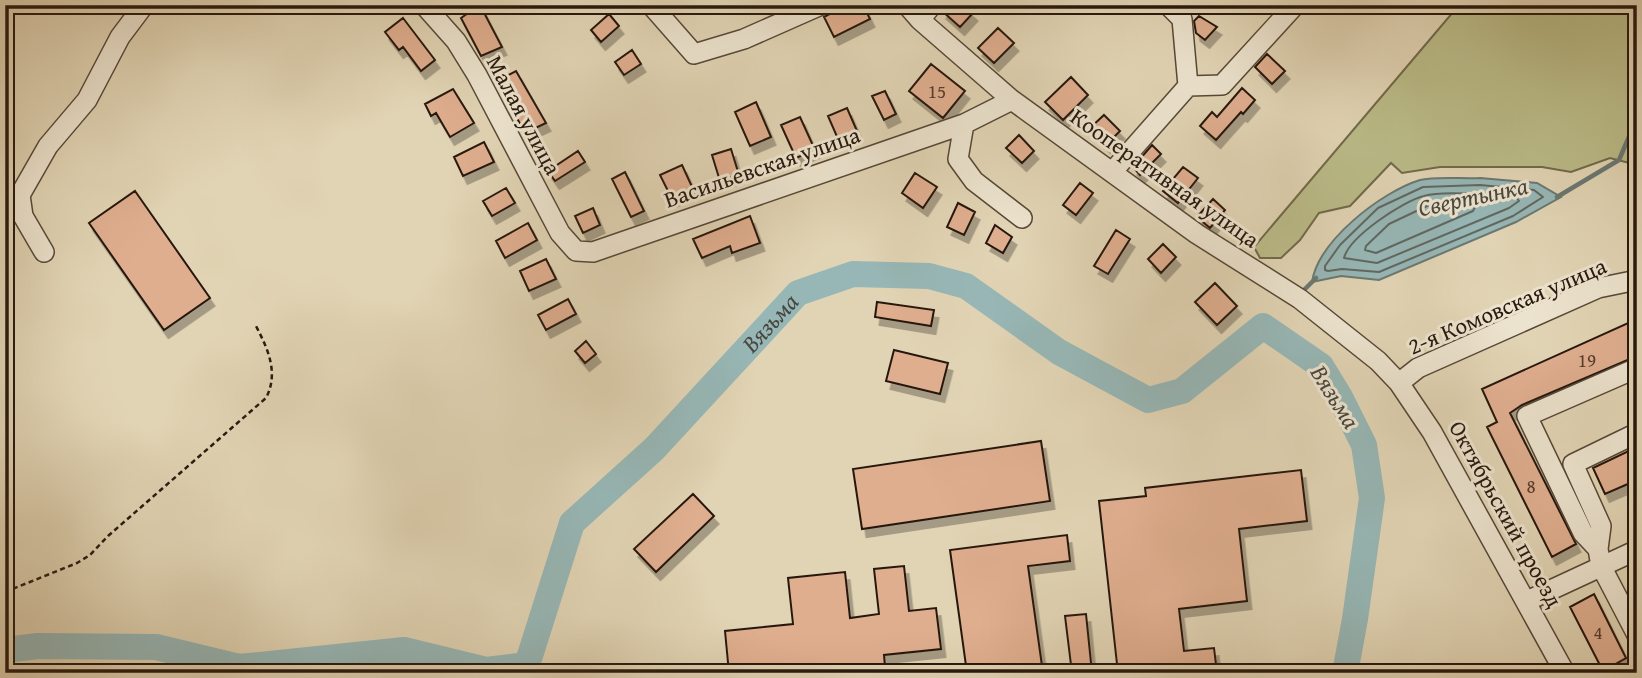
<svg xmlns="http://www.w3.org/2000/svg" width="1642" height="678" viewBox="0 0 1642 678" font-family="'Gentium Book Plus',serif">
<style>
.green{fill:#babb88;stroke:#716a4b;stroke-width:2}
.water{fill:#97b7b6;stroke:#6b7873;stroke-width:2}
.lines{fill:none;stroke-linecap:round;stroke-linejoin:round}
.shore{stroke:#606862;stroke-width:2}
.stream{stroke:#6b7873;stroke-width:4.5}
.river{stroke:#97b7b6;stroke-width:26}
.building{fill:#dfae8f;stroke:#28190e;stroke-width:2;filter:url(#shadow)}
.minor-casing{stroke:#564838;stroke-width:22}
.path{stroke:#28190e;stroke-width:2.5;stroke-dasharray:5 3.5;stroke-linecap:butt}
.minor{stroke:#ece3ce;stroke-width:19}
.labels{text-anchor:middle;stroke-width:6;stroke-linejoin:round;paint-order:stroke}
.number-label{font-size:19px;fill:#563e2e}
.street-label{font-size:23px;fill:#28190e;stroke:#ece3ce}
.water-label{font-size:24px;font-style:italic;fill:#494840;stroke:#ece3ce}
</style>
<defs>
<filter id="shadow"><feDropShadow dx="4.5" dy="8" stdDeviation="0" flood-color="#0004"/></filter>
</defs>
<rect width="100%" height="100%" fill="#e1d4b4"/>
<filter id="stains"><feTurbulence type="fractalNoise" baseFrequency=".00286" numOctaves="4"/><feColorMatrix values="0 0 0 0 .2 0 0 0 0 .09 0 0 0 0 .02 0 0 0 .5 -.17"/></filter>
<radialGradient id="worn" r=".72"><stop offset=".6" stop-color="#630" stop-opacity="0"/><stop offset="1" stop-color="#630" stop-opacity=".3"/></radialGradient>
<path class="green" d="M1459,5H1637V165L1610,158L1571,172L1542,167H1440L1402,173L1391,163L1350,206L1319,213L1300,240L1281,258H1260L1254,247Z"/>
<path class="water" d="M1480,178L1537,183L1561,197L1516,222L1379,280L1341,276L1312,282C1318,241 1381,192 1420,180C1435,176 1463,179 1480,178Z"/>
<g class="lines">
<path class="shore" d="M1480,185L1534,190L1543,197L1513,216L1379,272L1342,269L1328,271L1325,270V266L1340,245L1378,208L1423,187Z
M1480,194L1516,197L1519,201L1509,208L1377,263L1344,258C1349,237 1403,201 1424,196C1441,191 1463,194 1480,194Z
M1471,205L1475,207L1473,211L1376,253L1365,250L1366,246L1389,224L1427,206Z"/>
<path class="stream" d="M1557,197L1619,160L1637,118
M1300,294L1316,278"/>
<path class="river" id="s1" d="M5,650L38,646L156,647L239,667L404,650L486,670L527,665L572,523L654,449L798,293L853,274L929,276L966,286L1059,352L1148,400L1182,391L1263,326L1321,366L1340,397L1364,445L1372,498L1355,619L1345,673"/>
</g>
<path class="building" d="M480,5L502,47L481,56L461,18Z
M846,5H863L870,19L834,37L824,17Z
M947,5H964L973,13L960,27L942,11Z
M609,14L619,26L601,42L591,30Z
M1199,16L1217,27L1205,40L1196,33L1194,21Z
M403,18L435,60L421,71L403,47L399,50L385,32Z
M998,28L1014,43L994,63L978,48Z
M632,50L641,64L624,75L615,62Z
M1267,54L1285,71L1272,84L1255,67Z
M931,64L965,91L943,118L909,91Z
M516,71L546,123L525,133L497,81Z
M1071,77L1088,95L1063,120L1045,102Z
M1242,88L1255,100L1243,114L1241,112L1216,140L1200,126L1212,112L1217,117Z
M453,89L474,123L450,137L436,113L431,116L425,104Z
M885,91L896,114L884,120L872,96Z
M756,102L771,137L750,146L735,112Z
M847,108L857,131L838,139L828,116Z
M1104,115L1120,131L1106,145L1090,128Z
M800,117L815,150L796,158L781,125Z
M1019,135L1034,151L1022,163L1006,148Z
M484,142L494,162L463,176L454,157Z
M1152,145L1161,154L1140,175L1133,167Z
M731,149L739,175L720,181L712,155Z
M578,151L585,162L555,181L548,171Z
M682,165L693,189L672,199L660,175Z
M1183,167L1198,178L1178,203L1163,191Z
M625,172L644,211L631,217L612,179Z
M915,173L937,187L923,208L902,193Z
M1080,183L1093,193L1076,215L1063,205Z
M506,188L515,203L492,216L483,201Z
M135,191L210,298L164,330L89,223Z
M1213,199L1225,210L1210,228L1197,217Z
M958,203L975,212L964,235L947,227Z
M593,208L600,225L583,233L575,216Z
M750,216L760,243L732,253L730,246L702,258L693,239Z
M528,223L537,240L505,258L496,241Z
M995,225L1012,237L1003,253L986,243Z
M1116,230L1130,239L1108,274L1094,266Z
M1163,244L1176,257L1161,273L1148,259Z
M546,259L556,279L529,291L520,271Z
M1215,283L1237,306L1217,325L1195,302Z
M568,299L576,314L546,330L538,315Z
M877,302L934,310L931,326L875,317Z
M1637,319V356L1522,405L1510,413L1576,544L1552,557L1487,427L1497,422L1482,389Z
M586,341L596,354L585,363L575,351Z
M894,350L948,363L940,394L886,381Z
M1041,441L1050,501L862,529L853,469Z
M1637,447V480L1605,494L1593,468Z
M1301,470L1307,521L1239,529L1247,601L1179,609L1184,651L1214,648L1217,673H1118L1099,501L1146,496L1145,488Z
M693,494L714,516L656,572L634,549Z
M1067,535L1070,561L1028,566L1043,673H967L950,550Z
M904,566L909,611L936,608L941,649L884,655L885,667L837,673H729L725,631L793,624L788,578L845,572L850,618L879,614L874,569Z
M1594,594L1626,658L1603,671L1570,607Z
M1086,614L1092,673H1072L1065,616Z"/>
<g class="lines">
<g class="minor-casing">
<path id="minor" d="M424,5L456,41L477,75L560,233L576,251L593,252L964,124L1012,100
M651,5L694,54L744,39L821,5
M907,5L920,20L1012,100L1197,234L1300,299L1378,361L1399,383L1432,432L1565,673
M1168,5L1182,19L1188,86
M920,20L932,5
M964,124L958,159L974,181L1022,218
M1113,171L1188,86L1222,85L1295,5
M44,252L23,216L20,195L48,146L87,100L120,37L144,5
M1399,383L1418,368L1598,288L1637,280
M1637,433L1573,464L1601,526L1598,549L1601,566L1637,635
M1598,549L1583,533L1527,416L1637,368
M1527,601L1637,550"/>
</g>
<path class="path" d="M5,592L77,563L90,555L108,536L266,398C279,373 268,349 256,326"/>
<use href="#minor" class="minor"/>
</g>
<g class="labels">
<g class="number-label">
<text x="937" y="98">15</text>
<text x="1587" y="367">19</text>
<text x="1531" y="493">8</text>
<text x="1598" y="639">4</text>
</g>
<g class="street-label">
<text transform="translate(524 115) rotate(62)" y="8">Малая улица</text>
<text transform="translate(762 167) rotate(-19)" y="8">Васильевская улица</text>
<text transform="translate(1165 178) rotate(35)" y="8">Кооперативная улица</text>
<text transform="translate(1507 306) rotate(-23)" y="8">2-я Комовская улица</text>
<text transform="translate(1506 514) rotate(61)" y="8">Октябрьский проезд</text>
</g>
<g class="water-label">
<text transform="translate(1473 197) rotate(-12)" y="8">Свертынка</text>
<text dy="8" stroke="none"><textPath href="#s1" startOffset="959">Вязьма</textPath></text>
<text transform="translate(1335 397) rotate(58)" y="8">Вязьма</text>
</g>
</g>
<rect width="1642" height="678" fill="none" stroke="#e1d4b4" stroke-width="28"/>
<rect x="7" y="7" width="1628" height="664" fill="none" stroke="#28190e" stroke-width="3.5"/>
<rect x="14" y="14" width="1614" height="650" fill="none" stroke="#28190e" stroke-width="2"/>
<rect width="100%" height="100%" filter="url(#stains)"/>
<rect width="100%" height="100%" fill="url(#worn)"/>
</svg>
